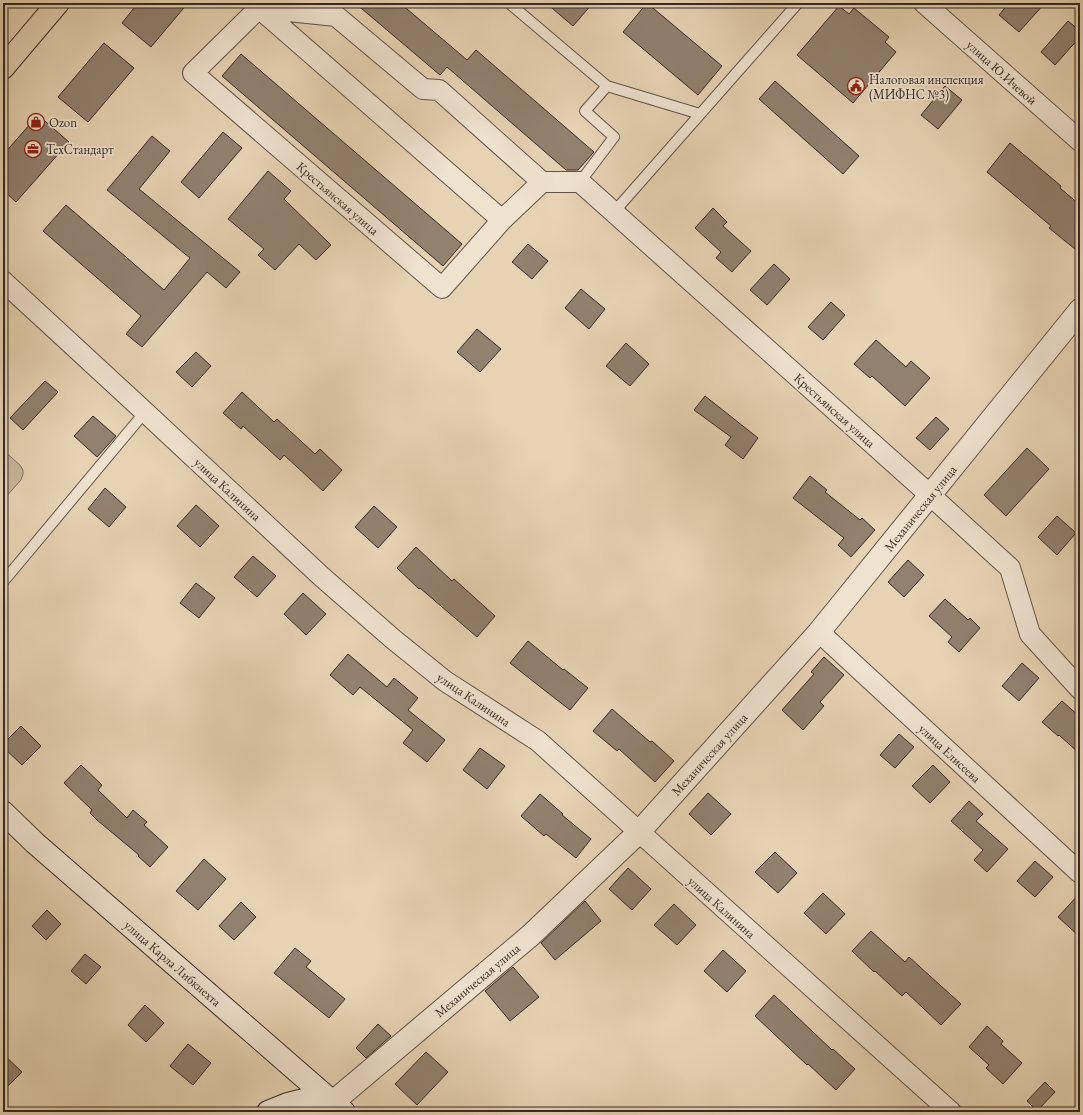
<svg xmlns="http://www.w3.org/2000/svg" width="1083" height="1115" viewBox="0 0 1083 1115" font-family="'EB Garamond',serif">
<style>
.green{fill:#c9b59b;stroke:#806f5f}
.building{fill:#92816e;stroke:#362923}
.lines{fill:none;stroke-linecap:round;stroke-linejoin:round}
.service-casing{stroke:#625347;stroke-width:12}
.minor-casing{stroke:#625347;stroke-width:22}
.tertiary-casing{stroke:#625347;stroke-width:24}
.secondary-casing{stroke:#362923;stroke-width:24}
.primary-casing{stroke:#362923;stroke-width:24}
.service{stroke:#efe2ce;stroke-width:10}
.minor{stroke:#efe2ce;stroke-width:20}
.tertiary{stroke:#efe2ce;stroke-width:22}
.secondary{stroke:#efe2ce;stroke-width:22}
.primary{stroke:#e7d2b4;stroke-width:22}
.labels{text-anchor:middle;stroke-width:3.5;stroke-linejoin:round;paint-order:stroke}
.street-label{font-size:13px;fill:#362923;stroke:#efe2ce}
.poi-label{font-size:13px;fill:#362923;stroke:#efe2ce;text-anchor:start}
</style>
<rect width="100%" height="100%" fill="#e7d2b4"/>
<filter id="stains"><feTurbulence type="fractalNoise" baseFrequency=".005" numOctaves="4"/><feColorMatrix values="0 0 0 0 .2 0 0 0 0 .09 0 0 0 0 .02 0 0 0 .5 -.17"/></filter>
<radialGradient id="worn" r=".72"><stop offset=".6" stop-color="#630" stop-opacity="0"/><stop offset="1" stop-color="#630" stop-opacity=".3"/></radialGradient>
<path class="green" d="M3,450L20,465L23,470V474L21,480L3,500Z"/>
<path class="building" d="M138,3H188L151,47L122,23Z
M355,3H400L467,60L476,50L594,152L578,170H566L447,67L440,75Z
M546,3H593L573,26Z
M647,3L722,66L698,95L623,32Z
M1009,3H1045L1019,32L999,15Z
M839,6L849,14L854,8L889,37L885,42L896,52L853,103L797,55Z
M1068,21L1080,31V37L1055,65L1041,52Z
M104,43L134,68L88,122L58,97Z
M241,54L462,244L443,266L222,76Z
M775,81L859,156L843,174L759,99Z
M945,86L962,100L938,129L921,115Z
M38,115L69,142L16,202L3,190V155Z
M223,132L242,148L199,198L181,182Z
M152,136L170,151L139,189L240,272L226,288L207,272L142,347L126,334L141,316L43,231L66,205L164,290L190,258L107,190Z
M1010,143L1061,186L1060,188L1080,205V253L1049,228L1051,226L987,172Z
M268,171L291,191L284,199L331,245L316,260L299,244L275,270L258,255L264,249L228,219Z
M713,208L727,222L723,226L751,251L732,272L716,258L721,252L695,228Z
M528,244L548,261L532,279L512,262Z
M774,264L790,279L767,305L750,290Z
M581,289L605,309L589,329L565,308Z
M831,302L845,315L823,340L808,327Z
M477,329L501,349L480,372L457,352Z
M876,340L906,367L911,361L930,378L905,406L872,376L870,378L854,364Z
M626,343L649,364L630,386L606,366Z
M196,352L211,366L192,387L176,372Z
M45,381L58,392L23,430L10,418Z
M242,392L274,422L277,419L315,454L320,449L342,470L323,491L284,455L280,460L243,426L241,429L223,413Z
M705,396L758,438L743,459L725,445L731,437L694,410Z
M93,416L116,436L97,457L74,436Z
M936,417L949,429L930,450L916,438Z
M1027,448L1049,469L1006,516L984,495Z
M810,476L827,490L825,492L860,520L862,518L875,530L851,557L838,545L844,538L793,498Z
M105,488L126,507L109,527L88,509Z
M196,505L219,526L200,547L177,526Z
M374,506L397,527L378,548L355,527Z
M1057,516L1076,533L1057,555L1038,537Z
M416,547L452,581L454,579L495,616L477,637L420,588L419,589L397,568Z
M253,556L276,576L257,597L234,577Z
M908,560L924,575L904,597L888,582Z
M196,583L215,598L199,618L180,603Z
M303,593L326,614L306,635L284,614Z
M945,599L968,620L970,618L980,628L959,652L948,642L952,637L929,616Z
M528,641L563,670L564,669L588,688L570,710L534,682L510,663Z
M348,654L387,687L394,678L418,698L408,710L445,740L427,762L403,743L413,730L360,687L353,695L330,675Z
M824,657L844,675L820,702L824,706L803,730L782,710L814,674L811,672Z
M1022,663L1039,678L1019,701L1002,686Z
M1062,701L1080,717V754L1059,735L1058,736L1042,722Z
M612,709L650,742L652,741L674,761L655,782L619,749L617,751L593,731Z
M21,726L41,746L22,765L3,747V744Z
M899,734L914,747L895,768L880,755Z
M480,748L505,766L487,789L463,770Z
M81,765L102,785L98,790L127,818L133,810L147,822L144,825L168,847L150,867L138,856L139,855L97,820L90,813L92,810L64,783Z
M933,765L950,782L930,803L912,786Z
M708,793L731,814L711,835L689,814Z
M540,794L563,814L562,815L591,839L576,858L546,834L544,836L521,816Z
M969,801L983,814L976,821L1008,849L987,872L974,860L983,850L951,821Z
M775,852L797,873L778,893L755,872Z
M204,859L226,879L198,910L176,891Z
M1035,861L1053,877L1035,897L1017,881Z
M628,868L651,889L632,910L609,889Z
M823,893L845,914L826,934L804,913Z
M1080,893V937L1058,917Z
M585,901L601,921L555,960L541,943Z
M241,902L256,917L234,940L219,926Z
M674,904L696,925L677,945L654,925Z
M47,910L61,924L46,940L32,926Z
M871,931L905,962L909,957L961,1004L941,1025L906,992L902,996L875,971L874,972L852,951Z
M295,948L311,961L306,967L345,999L329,1018L274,973Z
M723,950L746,971L727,992L704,971Z
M85,954L101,967L86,984L71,971Z
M513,967L539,997L510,1021L485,991Z
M774,995L832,1050L833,1049L855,1069L836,1090L808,1064L807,1065L755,1016Z
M145,1005L164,1023L146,1042L128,1025Z
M378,1024L391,1036L366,1058L356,1048Z
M987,1026L1003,1041L1001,1044L1022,1063L1003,1084L986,1068L989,1065L969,1047Z
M188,1044L211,1063L193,1085L170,1066Z
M426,1052L448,1072L417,1105L395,1084Z
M3,1054L22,1072L3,1091Z
M1045,1082L1055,1092L1037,1111L1027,1101Z"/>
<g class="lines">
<g class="service-casing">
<path id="service" d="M509,3L607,86L585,111L614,137L580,182
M607,86L700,114
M614,212L798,3
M3,582L145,412"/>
</g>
<g class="minor-casing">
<path id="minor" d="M255,3L259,8L193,73L442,288L502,220L542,182
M264,3L259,8L336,16L423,89L439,90L542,182H580L930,495L1010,568L1030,634L1080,689
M924,3L1080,141
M259,8L502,220
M3,281L145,412L322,577L393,639L445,681L538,741L951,1112
M819,632L1080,873"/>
</g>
<g class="tertiary-casing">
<path id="tertiary" d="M333,1102L531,935L639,832L819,632L1080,310"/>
</g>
<g class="secondary-casing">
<path id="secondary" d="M3,812L35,843L344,1112
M268,1112L288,1104L304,1100L333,1102"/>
</g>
<g class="primary-casing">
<path id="primary" d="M3,68L58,3"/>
</g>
<use href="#service" class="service"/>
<use href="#minor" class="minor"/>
<use href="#tertiary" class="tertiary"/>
<use href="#secondary" class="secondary"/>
<use href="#primary" class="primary"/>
</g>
<defs>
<g id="civic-ring" transform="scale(0.9)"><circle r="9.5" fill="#efe2ce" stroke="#8f2418" stroke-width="1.5"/><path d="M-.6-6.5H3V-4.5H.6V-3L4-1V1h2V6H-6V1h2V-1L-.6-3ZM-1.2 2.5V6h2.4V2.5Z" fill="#8f2418"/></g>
<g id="shop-ring" transform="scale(0.9)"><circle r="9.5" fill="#efe2ce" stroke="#8f2418" stroke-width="1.5"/><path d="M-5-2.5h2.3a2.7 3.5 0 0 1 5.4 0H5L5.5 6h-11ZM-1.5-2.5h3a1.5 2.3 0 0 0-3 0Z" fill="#8f2418"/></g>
<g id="office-ring" transform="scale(0.9)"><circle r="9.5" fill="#efe2ce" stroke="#8f2418" stroke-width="1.5"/><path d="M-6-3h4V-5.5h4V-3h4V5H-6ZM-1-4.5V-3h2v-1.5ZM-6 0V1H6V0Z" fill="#8f2418"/></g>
</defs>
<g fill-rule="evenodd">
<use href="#civic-ring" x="856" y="86"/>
<use href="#shop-ring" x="36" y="122"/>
<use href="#office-ring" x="33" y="149"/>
</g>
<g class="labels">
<g class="street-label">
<text transform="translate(1002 72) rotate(42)" y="5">улица Ю.Ичевой</text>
<text transform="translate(338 198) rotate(41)" y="5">Крестьянская улица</text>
<text transform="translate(835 410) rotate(42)" y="5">Крестьянская улица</text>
<text transform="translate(228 489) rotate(43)" y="5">улица Калинина</text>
<text transform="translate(920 508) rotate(-51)" y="5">Механическая улица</text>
<text transform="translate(474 699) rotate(34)" y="5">улица Калинина</text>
<text transform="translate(950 753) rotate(43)" y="5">улица Елисеева</text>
<text transform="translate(709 754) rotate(-48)" y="5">Механическая улица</text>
<text transform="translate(722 907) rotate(42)" y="5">улица Калинина</text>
<text transform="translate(173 963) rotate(41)" y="5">улица Карла Либкнехта</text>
<text transform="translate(477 980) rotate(-40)" y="5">Механическая улица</text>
</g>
<g class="poi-label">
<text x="869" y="84">Налоговая инспекция<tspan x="869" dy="15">(МИФНС №3)</tspan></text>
<text x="49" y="127">Ozon</text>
<text x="46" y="154">ТехСтандарт</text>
</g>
</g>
<rect width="1083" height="1115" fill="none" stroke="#e7d2b4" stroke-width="16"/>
<rect x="4" y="4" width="1075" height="1107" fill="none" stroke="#362923" stroke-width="2"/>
<rect x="8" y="8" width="1067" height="1099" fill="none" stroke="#362923"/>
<rect width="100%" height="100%" filter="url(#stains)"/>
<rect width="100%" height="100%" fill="url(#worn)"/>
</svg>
